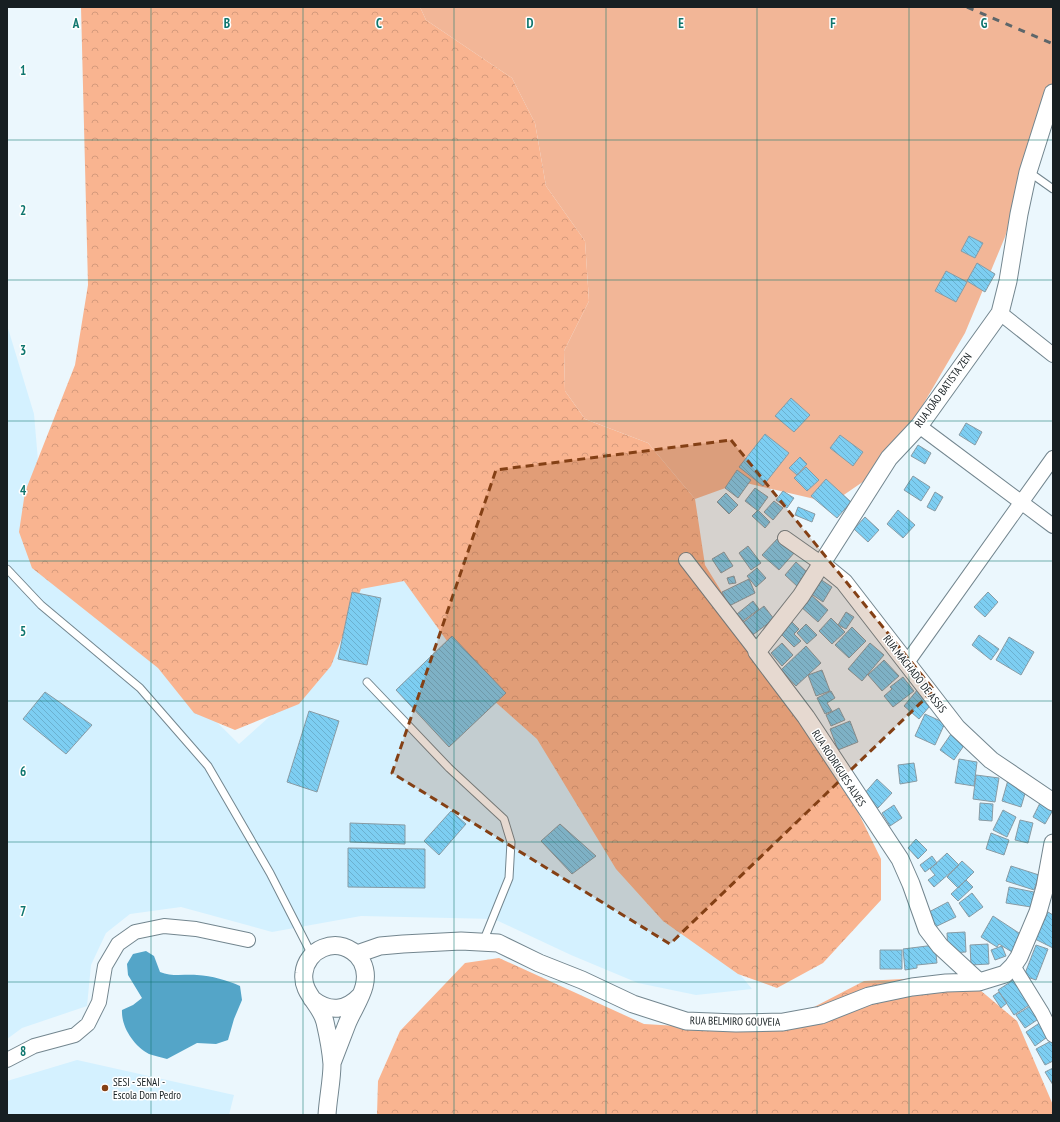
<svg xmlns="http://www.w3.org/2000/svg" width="1060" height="1122" viewBox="0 0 1060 1122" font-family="'PT Sans Narrow',sans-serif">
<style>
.built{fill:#d4f1ff}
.green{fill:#f2b697}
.forest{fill:url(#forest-crowns)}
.water{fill:#54a5c8}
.building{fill:url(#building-back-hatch);stroke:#889ba4}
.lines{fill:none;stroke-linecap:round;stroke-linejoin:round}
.service-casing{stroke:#73868f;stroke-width:9}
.minor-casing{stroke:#73868f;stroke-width:16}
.tertiary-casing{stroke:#73868f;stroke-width:19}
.service{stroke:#fff;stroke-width:7}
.minor{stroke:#fff;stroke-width:14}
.tertiary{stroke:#fff;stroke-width:17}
.rail{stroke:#5d666a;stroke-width:3;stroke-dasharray:7 7;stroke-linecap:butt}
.marked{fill:#844015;fill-opacity:0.2;stroke:#844015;stroke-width:3;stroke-dasharray:8 5;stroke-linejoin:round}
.grid{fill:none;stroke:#0f766e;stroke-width:1;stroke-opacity:0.55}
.poi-dot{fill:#844015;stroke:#fff;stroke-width:1.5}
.labels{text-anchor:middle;stroke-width:3;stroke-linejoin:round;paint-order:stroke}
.street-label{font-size:11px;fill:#171f22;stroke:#fff}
.poi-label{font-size:11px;fill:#171f22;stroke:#fff;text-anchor:start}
.grid-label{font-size:13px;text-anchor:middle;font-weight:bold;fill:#0f766e;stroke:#fff;stroke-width:3;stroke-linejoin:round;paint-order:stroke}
</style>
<defs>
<pattern id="forest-crowns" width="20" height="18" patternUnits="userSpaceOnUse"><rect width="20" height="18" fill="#f9b490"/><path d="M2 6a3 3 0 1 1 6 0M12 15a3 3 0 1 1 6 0" fill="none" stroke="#d59a7c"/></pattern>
<pattern id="building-back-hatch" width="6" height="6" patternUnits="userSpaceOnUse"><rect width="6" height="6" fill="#7dcef2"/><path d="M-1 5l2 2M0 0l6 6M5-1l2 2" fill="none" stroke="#6bb0cf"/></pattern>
</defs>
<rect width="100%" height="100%" fill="#ebf7fd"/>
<path class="built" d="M7,325L34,414L46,554L239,744L323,669L360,509L752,989L696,995L638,983L571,955L494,919L361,916L272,932L181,907L130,914L106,933L91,965L87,1006L22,1028L7,1039Z
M77,1060L234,1095L229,1115H7V1081Z"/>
<path class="green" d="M420,7H1053V126L1033,148L1005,237L965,333L914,420L867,479L832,503L742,482L695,499L648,443L585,419L565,391L564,351L589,301L585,241L546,186L535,123L512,78L426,20Z"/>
<path class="forest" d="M81,7H420L426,20L512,78L535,123L546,186L585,241L589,301L564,351L565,391L585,419L648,443L695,499L705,565L858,812L881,859V900L823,963L777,988L738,974L663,921L616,869L537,739L483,691L404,581L361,589L331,666L299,704L235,730L194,713L158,668L32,568L19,532L25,492L75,365L88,285Z
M499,958L644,1024L763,1031L793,1018L864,981L922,978L974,985L1017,1021L1053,1105V1115H377L378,1081L400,1031L465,963Z"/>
<path class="water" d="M146,951L154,956L160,972C172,977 185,974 197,975C212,976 227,980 240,986L242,1000L234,1019L228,1040L216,1044L197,1043L167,1059C161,1057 154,1056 149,1054C134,1046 121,1027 122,1010L133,1005L142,998L128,975L127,964L133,954Z"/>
<path class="building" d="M969,236L983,243L975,258L961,251Z
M977,263L995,274L985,292L967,281Z
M946,271L967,282L956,302L935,291Z
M791,398L810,415L794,432L775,416Z
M966,423L982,432L975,445L959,435Z
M765,434L789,453L763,486L739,467Z
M840,435L863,452L853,466L830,448Z
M918,445L931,453L925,464L911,456Z
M800,457L807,464L797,475L789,468Z
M806,467L819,480L807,491L794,478Z
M737,470L751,480L738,498L725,488Z
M913,476L930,487L921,501L904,490Z
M826,479L851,502L837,518L811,496Z
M755,488L768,497L758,511L745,501Z
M783,491L794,498L787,508L776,500Z
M935,492L943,497L935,511L927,507Z
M726,493L738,505L729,514L717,502Z
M774,501L783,508L773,520L764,512Z
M798,507L815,514L812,522L795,515Z
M758,510L770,522L765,528L752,516Z
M898,510L915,525L903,538L887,524Z
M865,517L879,530L868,542L854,529Z
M779,537L795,552L779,570L762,555Z
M748,546L761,563L751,570L739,553Z
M724,552L733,566L721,573L712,559Z
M796,562L809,574L798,587L785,575Z
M757,568L766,578L756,587L747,576Z
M734,576L736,583L729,584L727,578Z
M817,577L832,587L823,602L807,591Z
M749,579L755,593L729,606L722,592Z
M352,592L381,598L367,665L338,659Z
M988,592L998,602L985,617L974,607Z
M810,594L828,610L818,622L800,606Z
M753,601L759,609L743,621L737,614Z
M764,606L774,619L750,637L740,625Z
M846,612L854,617L846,629L838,625Z
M831,618L845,632L832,644L819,631Z
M790,620L799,629L794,634L801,641L794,647L778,631Z
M806,624L817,635L807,644L797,633Z
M852,627L866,641L849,658L835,645Z
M979,635L999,649L991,660L972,645Z
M452,636L506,693L449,747L396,690Z
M1009,637L1034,652L1021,675L996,660Z
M782,643L793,655L782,666L771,653Z
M870,643L884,655L862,681L848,669Z
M806,646L821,663L796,686L781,670Z
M884,660L899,676L882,691L868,675Z
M822,670L830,691L816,696L808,675Z
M903,677L914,691L893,707L884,696L892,689L890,687Z
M918,689L934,701L919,719L904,706Z
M831,691L835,698L827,703L832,711L825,714L817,698Z
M45,692L92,725L66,754L23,719Z
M839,708L845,720L831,726L826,715Z
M309,711L339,721L317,792L287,782Z
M925,714L945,723L935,745L915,736Z
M850,721L858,742L838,750L830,729Z
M951,734L965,744L954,760L940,750Z
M959,759L977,762L974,786L955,783Z
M914,763L917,781L900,784L898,765Z
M976,775L999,778L995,802L973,799Z
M877,779L892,793L878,808L863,795Z
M1008,780L1027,787L1021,807L1002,801Z
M1042,799L1053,810L1045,824L1033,817Z
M980,803L993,804L992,821L979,820Z
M894,805L902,818L890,826L882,813Z
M1003,810L1016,817L1007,837L993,830Z
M451,811L466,824L439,855L424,841Z
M1020,820L1033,823L1028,843L1015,840Z
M350,823L405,825V844L350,842Z
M560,824L596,856L572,874L541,841Z
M991,833L1009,840L1004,855L986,849Z
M916,839L927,850L918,859L908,848Z
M348,848L425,849V888L348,887Z
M947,853L959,865L934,887L928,880L935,875L930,869Z
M932,856L937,863L925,872L920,865Z
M962,861L974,872L958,888L947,877Z
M1011,866L1039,875L1034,890L1006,881Z
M966,880L973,887L958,901L951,894Z
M1009,887L1034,892L1031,907L1006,903Z
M972,893L983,907L969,917L959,903Z
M948,902L956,917L935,927L927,913Z
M1048,912L1053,915V948L1035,939Z
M993,916L1022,935L1012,952L999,944L997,947L981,937Z
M965,932L966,952L948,953L947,933Z
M988,944L989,964L971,965L970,945Z
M935,945L937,963L917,965V968L905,970L903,949Z
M1036,945L1048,949L1036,980L1024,976Z
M1002,946L1006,956L995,960L991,950Z
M880,950H902V969H880Z
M1015,979L1031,1004L1014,1015L998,990Z
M999,992L1007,1003L1001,1008L993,996Z
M1032,1005L1040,1018L1025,1028L1016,1015Z
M1041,1022L1050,1035L1035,1046L1026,1032Z
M1051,1041L1053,1045V1061L1045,1065L1036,1049Z
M1053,1068V1085L1045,1072Z"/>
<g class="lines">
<g class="service-casing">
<path id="service" d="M1029,172L1053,189
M7,569L41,605L140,688L208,766L270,873L312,955
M367,682L449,768L504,819L511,842L509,878L483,942"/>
</g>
<g class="minor-casing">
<path id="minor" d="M1000,313L1053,355
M919,426L1053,526
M785,538L822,564
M686,560L757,652
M906,664L1053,458
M1013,966L1042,1013L1053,1035
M7,1060L34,1046L75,1035L88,1024L99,1002L105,966L118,944L135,932L164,926L196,929L248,940"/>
</g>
<g class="tertiary-casing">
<path id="tertiary" d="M822,564L844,582L957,728L991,760L1053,802
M357,954L380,946L403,944L461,941L498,943L539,963L582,980L633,1004L686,1021L736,1023L783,1022L821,1015L869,996L912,987L946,983L979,982L1005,974L1013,966L1019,957L1038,912L1045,887L1053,843
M979,982L940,946L927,929L911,884L900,859L806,717L757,652L801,596L889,458L919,426L1000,313L1008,281L1019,214L1028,172L1053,93
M312,999C330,1013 346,1011 361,995
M327,1115C328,1098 332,1080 332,1064C331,1050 328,1035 325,1022C321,1004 301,993 304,973C305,962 313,952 323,948C333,944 343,945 352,951C357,954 360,958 362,962C373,984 355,1004 347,1024C342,1037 337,1050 332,1063"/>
</g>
<use href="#service" class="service"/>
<use href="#minor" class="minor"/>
<use href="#tertiary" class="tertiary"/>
<path class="rail" d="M967,7L1053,44"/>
</g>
<path class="marked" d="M731,440L934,690L670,944L392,773L496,470Z"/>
<path class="grid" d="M151,7V1115M303,7V1115M454,7V1115M606,7V1115M757,7V1115M909,7V1115M7,140H1053M7,280H1053M7,421H1053M7,561H1053M7,701H1053M7,842H1053M7,982H1053"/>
<circle class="poi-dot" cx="105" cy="1088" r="4"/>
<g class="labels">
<g class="street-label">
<text transform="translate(943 390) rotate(-54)" y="4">RUA JOÃO BATISTA ZEN</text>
<text transform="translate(915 674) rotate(52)" y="4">RUA MACHADO DE ASSIS</text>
<text transform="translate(839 768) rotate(57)" y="4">RUA RODRIGUES ALVES</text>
<text transform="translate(735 1021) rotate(1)" y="4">RUA BELMIRO GOUVEIA</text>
</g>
<g class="poi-label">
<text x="113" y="1086">SESI - SENAI -<tspan x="113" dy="13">Escola Dom Pedro</tspan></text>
</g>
</g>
<g class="grid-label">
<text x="76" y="28">A</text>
<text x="227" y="28">B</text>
<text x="379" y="28">C</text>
<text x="530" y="28">D</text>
<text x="681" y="28">E</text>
<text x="833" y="28">F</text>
<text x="984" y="28">G</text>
<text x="23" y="75">1</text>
<text x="23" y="215">2</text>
<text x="23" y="355">3</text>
<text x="23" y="495">4</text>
<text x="23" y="636">5</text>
<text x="23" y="776">6</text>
<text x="23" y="916">7</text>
<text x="23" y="1056">8</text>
</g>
<rect width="1060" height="1122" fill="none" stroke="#171f22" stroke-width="16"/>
</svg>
